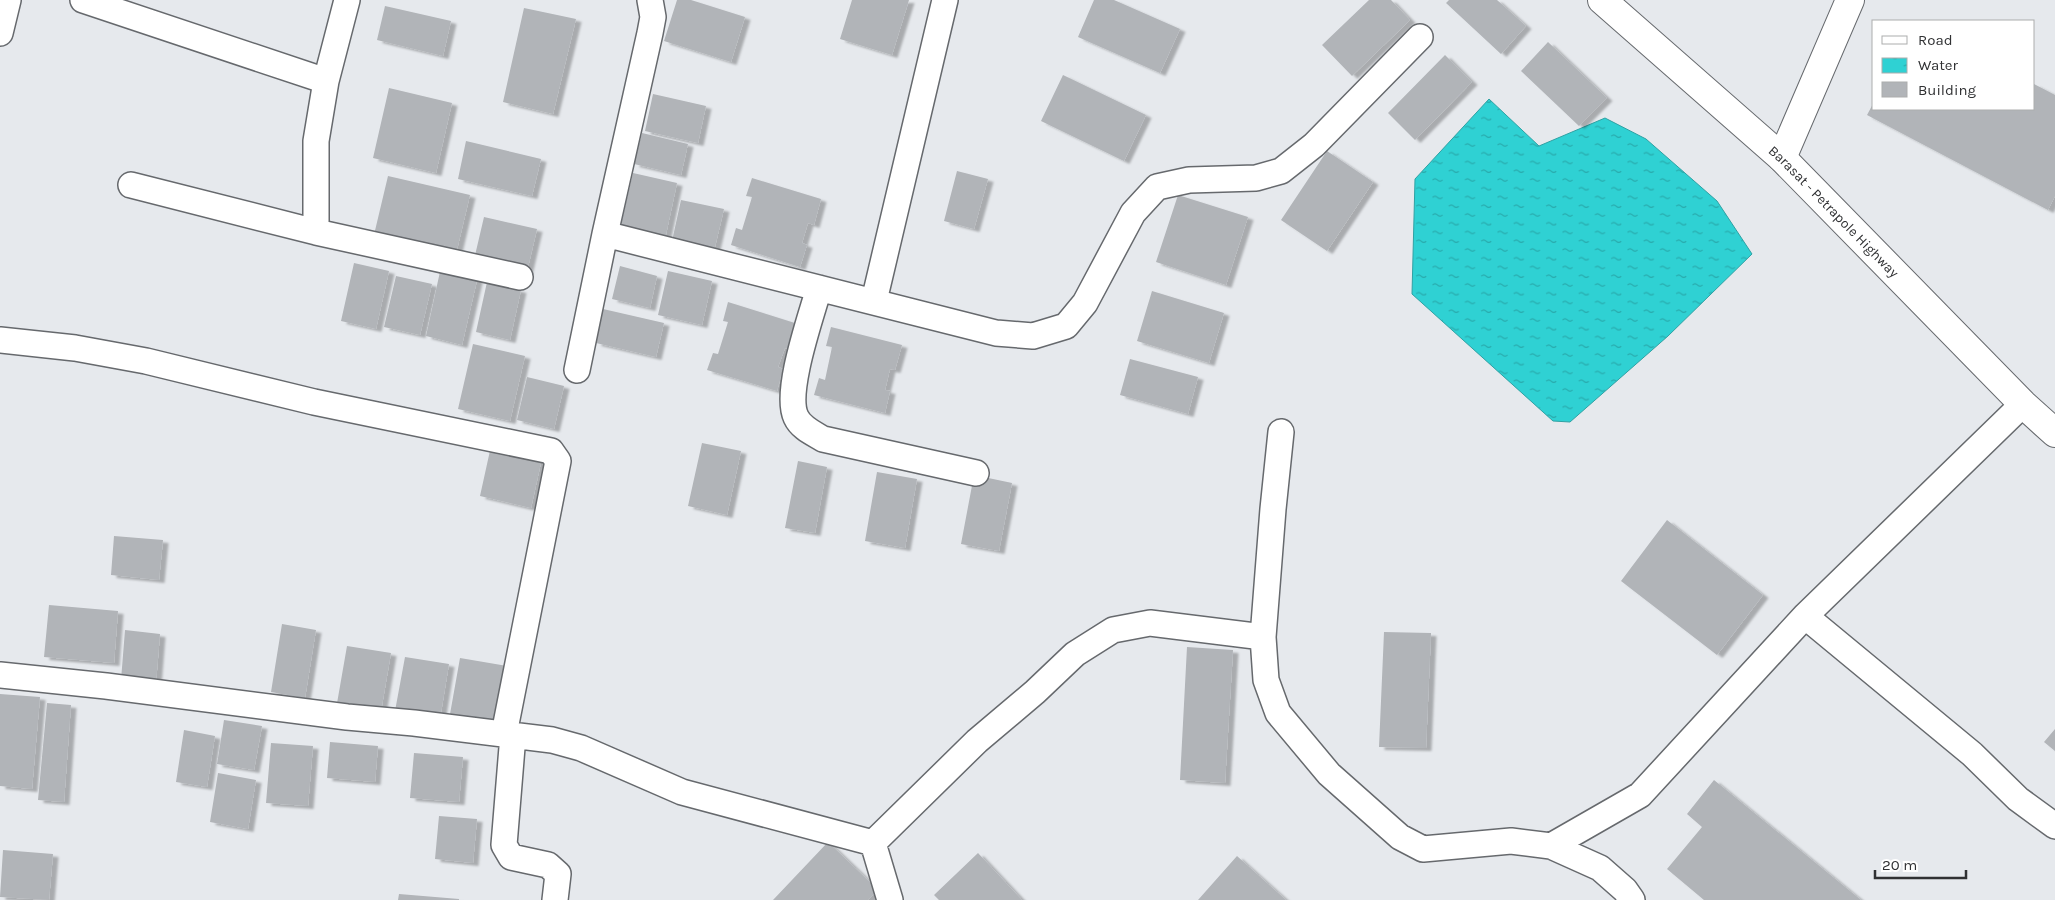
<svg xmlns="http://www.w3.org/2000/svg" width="2055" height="900" viewBox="0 0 2055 900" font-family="Karla,sans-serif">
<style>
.water{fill:url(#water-ripples);stroke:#2fa1a3}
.building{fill:#b1b4b8;filter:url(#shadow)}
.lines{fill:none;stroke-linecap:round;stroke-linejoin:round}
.street-casing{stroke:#66696d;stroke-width:28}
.secondary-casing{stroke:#66696d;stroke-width:30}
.highway-casing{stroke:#66696d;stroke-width:30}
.street{stroke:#fff;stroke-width:25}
.secondary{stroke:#fff;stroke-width:28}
.highway{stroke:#fff;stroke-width:28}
.labels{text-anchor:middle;stroke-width:4.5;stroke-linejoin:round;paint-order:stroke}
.street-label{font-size:14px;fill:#303133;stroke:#fff}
</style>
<defs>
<pattern id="water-ripples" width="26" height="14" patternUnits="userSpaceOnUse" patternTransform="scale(1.25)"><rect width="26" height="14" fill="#2fd1d3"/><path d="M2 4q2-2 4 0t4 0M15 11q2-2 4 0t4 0" fill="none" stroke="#28aaac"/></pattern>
<filter id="shadow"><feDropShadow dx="5.5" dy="3" stdDeviation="1" flood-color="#0004"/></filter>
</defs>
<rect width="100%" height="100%" fill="#e6e9ed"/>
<path class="water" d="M1489,99L1539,146L1605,118L1646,139L1717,201L1752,254L1668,336L1570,422L1553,421L1412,294L1415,179Z"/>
<path class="building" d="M677,0H691L745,17L731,62L664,41Z
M852,0H909L892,55L840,39Z
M1094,0H1114L1180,29L1160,73L1078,37Z
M1369,0H1391L1410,20L1352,76L1322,45Z
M1449,0H1497L1526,26L1501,54L1446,3Z
M385,6L451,21L443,56L377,40Z
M524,8L576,19L553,114L503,102Z
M1548,42L1607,98L1579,126L1521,71Z
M1445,55L1472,82L1415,140L1388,113Z
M1063,75L1146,115L1124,161L1041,121Z
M2034,84L2055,95V196L2048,210L1867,115L1874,102V109H2034Z
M389,88L452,103L436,173L373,158Z
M653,94L706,106L698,143L645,131Z
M642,133L688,144L681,175L634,164Z
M466,141L541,159L532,196L458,179Z
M1327,151L1373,182L1327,251L1281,220Z
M957,171L988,179L974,229L944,221Z
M633,173L677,183L665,239L620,228Z
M388,176L470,195L455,258L373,239Z
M752,178L821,199L814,225L808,223L802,243L807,245L800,267L731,245L736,228L742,230L752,197L746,196Z
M1178,195L1248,217L1226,285L1156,262Z
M681,200L724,209L714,251L672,241Z
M484,217L537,229L526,276L473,264Z
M354,263L389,271L376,329L341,321Z
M620,266L657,276L650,308L612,299Z
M441,267L478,276L462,345L426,336Z
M668,271L712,281L702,325L658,315Z
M396,276L432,284L420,335L384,327Z
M487,282L521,290L510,340L476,332Z
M1152,291L1224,313L1209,363L1137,341Z
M728,302L798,324L790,349L785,348L778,367L783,369L777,391L707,370L713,353L718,354L728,322L723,321Z
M603,309L664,323L656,357L596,343Z
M831,327L902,345L895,370L890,369L885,390L890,391L885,413L814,395L819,378L825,380L832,347L826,346Z
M473,344L525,356L510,421L458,409Z
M1130,359L1198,377L1188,414L1120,395Z
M527,377L564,386L554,429L517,420Z
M702,443L741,451L727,515L688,506Z
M491,446L542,458L531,508L480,496Z
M798,461L827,467L815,533L785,528Z
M877,472L917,479L905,548L865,541Z
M974,475L1012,483L999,551L961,544Z
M1667,520L1763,595L1717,655L1621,581Z
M114,536L163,540L159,580L111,575Z
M49,605L118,611L114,663L44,657Z
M282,624L316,630L305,698L271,692Z
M125,630L160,634L156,683L121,680Z
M1384,632L1431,633L1426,748L1379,747Z
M347,646L391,653L380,717L336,709Z
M1187,647L1233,650L1225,783L1180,780Z
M405,657L449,664L440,719L395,711Z
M460,658L513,667L503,723L450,714Z
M0,694L40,697L32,789L0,786Z
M47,703L71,705L64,802L38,800Z
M224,720L262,726L254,770L217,764Z
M2055,729V751L2044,742Z
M184,730L215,736L207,787L176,782Z
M330,742L378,746L375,782L327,778Z
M271,743L313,746L308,806L266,803Z
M414,753L463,757L459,802L410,798Z
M218,773L256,780L248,829L210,822Z
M1714,780L1861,900H1704L1667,869L1702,827L1687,814Z
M439,816L477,819L473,863L435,859Z
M828,842L878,890L868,900H773Z
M3,850L53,854L49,900L0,897Z
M978,853L1022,900H939L934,895Z
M1237,856L1286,900H1198Z
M399,894L459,899V900H398Z"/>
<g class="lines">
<g class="street-casing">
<path id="street" d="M83,0L326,81
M0,33L8,0
M131,185L316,232L520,277
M316,232V141L326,81L347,0
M605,234L996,333L1033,336L1066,326L1085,303L1133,213L1157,187L1189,180L1256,178L1281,171L1314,145L1420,37
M819,288C811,317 784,392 796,417C801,428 813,433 823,439L976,473
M874,301L945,0
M0,340L75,348L146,361L314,402L551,451L558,461L504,734
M577,370L605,234L650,33L653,17L650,0
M1281,432L1273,509L1263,637L1266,680L1278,713L1329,774L1400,837L1423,849L1511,841L1551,846L1600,868L1625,890L1632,900
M1805,616L1972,754L2018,799L2055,826
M0,675L106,686L347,717L414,723L552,740L581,748L682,792L873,843
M513,735L504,845L511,857L548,865L558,874L555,900
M1551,846L1640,795L1805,616L2023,404
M890,900L873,843L977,741L1035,692L1075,654L1113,630L1150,623L1263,637"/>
</g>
<g class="secondary-casing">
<path id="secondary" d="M1782,158L1850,0"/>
</g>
<g class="highway-casing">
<g id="highway">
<path id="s1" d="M1602,0L1782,158L2023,404L2055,433"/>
</g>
</g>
<use href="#street" class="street"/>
<use href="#secondary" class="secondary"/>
<use href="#highway" class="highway"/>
</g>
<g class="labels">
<g class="street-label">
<text dy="5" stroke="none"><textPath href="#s1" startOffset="314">Barasat - Petrapole Highway</textPath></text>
</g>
</g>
<rect x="1872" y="20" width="162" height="90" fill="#ffffff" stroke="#acadad"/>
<rect x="1882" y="36" width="25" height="8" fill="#ffffff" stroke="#acadad"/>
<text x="1918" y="45" font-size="15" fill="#303133">Road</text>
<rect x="1882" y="58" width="25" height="15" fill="url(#water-ripples)" stroke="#acadad"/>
<text x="1918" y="70" font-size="15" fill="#303133">Water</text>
<rect x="1882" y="82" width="25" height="15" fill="#b1b4b8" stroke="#acadad"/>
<text x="1918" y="95" font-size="15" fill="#303133">Building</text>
<path d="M1875 870v8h91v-8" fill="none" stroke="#303133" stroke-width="2.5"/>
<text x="1882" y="870" font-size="15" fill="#303133" stroke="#ffffff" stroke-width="4" paint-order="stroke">20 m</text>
</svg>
